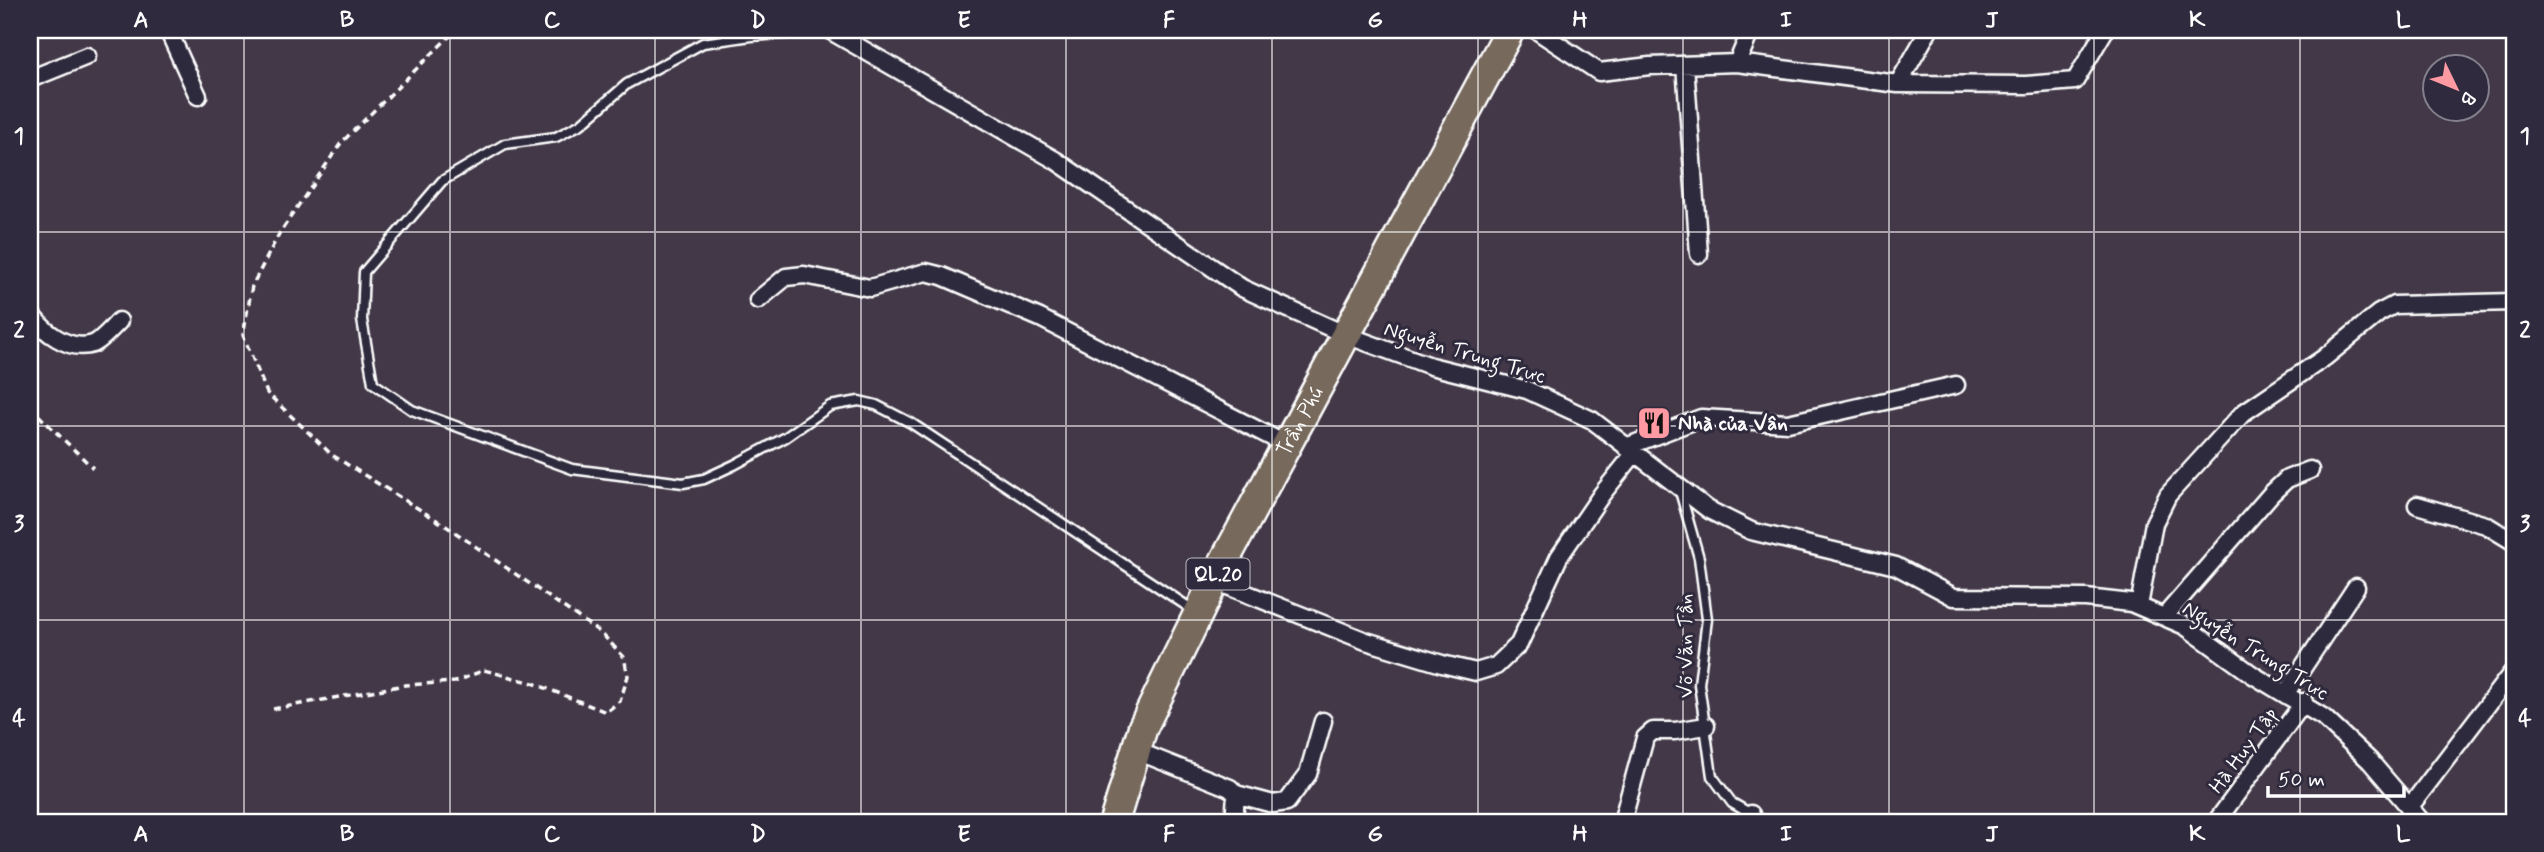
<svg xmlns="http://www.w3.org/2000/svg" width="2544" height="852" viewBox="0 0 2544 852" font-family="Mynerve,sans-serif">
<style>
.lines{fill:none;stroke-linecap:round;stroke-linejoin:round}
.lane-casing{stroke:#fff;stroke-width:13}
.street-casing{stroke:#fff;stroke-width:21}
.highway-casing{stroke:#fff;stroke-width:33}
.path{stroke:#fff;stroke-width:3.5;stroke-dasharray:7 5;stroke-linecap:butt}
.lane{stroke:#2f2a3d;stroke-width:8}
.street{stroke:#2f2a3d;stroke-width:16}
.highway{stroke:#77695c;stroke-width:28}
.grid{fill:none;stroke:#fff;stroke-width:2;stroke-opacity:0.55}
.labels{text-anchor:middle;stroke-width:6;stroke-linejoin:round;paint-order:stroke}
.shield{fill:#2f2a3d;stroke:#c1bfc5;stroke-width:2}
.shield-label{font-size:19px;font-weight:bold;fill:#fff}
.street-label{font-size:21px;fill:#fff;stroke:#2f2a3d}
.poi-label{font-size:21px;font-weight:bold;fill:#fff;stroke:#2f2a3d;text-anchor:start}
.neatline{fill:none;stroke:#fff;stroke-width:2.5}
.grid-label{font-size:23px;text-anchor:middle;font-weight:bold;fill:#fff}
</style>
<rect width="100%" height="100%" fill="#433848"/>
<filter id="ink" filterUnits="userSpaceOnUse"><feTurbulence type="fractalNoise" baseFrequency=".0143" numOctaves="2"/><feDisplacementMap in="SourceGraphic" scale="14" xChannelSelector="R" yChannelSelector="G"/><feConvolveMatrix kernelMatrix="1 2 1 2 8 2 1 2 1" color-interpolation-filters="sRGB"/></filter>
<g filter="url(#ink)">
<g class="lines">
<g class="lane-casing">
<path id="lane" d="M831,31L751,36L703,43L627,84L581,124L556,137L505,144L442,181L364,272L362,320L373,383L412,410L572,469L683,483L704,479L734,465L786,437L830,406L859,401L876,405L911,423L1193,610
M1680,491L1699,558L1707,619L1699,684L1712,776L1732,803L1765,822"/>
</g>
<g class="street-casing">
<path id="street" d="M168,30L198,96
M829,30L1055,160L1242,288L1346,335L1431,366L1527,390L1592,420L1709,510L1751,531L1896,566L1954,597L2086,598L2131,603L2185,626L2253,675L2323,717L2370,761L2422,822
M1536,30L1599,72L1650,66L1737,63L1898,84L2026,85L2075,81L2105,30
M1737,63L1751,30
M1685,65L1699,254
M30,79L87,56
M1898,84L1929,30
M30,241V272
M758,300L786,277L804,275L870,288L926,272L942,276L1040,318L1287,445
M30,313C43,331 68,352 93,344C101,341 112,328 119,321
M1626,447L1701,418L1788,423L1956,385
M2417,505L2486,525L2514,542
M1215,581L1366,641L1442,664L1476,672L1496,666L1519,644L1559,557L1602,494L1634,454
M2139,606L2154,523L2168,495L2243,413L2324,358L2379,313L2394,305L2514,302
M2164,617L2271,494L2287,479L2310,470
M2286,693L2356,587
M1137,751L1230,788L1236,794L1234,822
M1236,794L1273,804L1287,802L1308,774L1323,721
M2409,808L2514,670
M1622,822L1645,738L1653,731H1675L1706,726
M1748,822L1751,814
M2216,822L2304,702"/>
</g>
<g class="highway-casing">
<g id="highway">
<path id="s1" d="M1114,822L1143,727L1220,569L1510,30"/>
</g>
</g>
<path class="path" d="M30,407L93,468
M273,709L405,685L455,682L484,670L533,683L606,712L620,701L628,676L624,657L601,633L443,524L332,455L267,393L243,335L252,286L279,234L341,143L456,30"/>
<use href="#lane" class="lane"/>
<use href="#street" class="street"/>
<use href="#highway" class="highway"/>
</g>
</g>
<path class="grid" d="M244,30V822M450,30V822M655,30V822M861,30V822M1066,30V822M1272,30V822M1478,30V822M1683,30V822M1889,30V822M2094,30V822M2300,30V822M30,232H2514M30,426H2514M30,620H2514"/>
<defs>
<g id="restaurant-square" transform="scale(1.75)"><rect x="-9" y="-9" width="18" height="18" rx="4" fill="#ff9aa2" stroke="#2f2a3d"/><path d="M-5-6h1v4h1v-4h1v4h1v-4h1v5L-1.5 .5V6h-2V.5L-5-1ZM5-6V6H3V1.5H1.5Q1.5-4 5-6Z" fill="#111"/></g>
</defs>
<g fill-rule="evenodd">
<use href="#restaurant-square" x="1654" y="423"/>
</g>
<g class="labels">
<rect class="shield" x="1186.5" y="558.5" width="63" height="31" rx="5"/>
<g class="shield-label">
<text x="1218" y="581">QL.20</text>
</g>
<g class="street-label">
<text transform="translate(1465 352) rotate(17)" y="7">Nguyễn Trung Trực</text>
<text dy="7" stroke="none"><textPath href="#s1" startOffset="443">Trần Phú</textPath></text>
<text transform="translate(1685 646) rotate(-90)" y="7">Võ Văn Tần</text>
<text transform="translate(2256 650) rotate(32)" y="7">Nguyễn Trung Trực</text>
<text transform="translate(2243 750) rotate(-54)" y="7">Hà Huy Tập</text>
</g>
<g class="poi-label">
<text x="1678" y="430">Nhà của Vân</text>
</g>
</g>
<rect width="2544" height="852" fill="none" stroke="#2f2a3d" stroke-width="77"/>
<g transform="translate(2456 88) rotate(133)"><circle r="33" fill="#2f2a3d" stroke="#827f8b" stroke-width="2"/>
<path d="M0-5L12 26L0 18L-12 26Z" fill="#ff9aa2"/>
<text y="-10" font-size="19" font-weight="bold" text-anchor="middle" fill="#ffffff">B</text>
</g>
<path d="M2268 786v10h136v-10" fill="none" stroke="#ffffff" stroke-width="3.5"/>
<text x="2278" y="786" font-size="21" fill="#ffffff" stroke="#2f2a3d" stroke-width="5" paint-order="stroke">50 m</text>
<rect x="38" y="38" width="2468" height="776" class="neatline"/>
<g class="grid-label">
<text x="141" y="27">A</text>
<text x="347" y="27">B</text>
<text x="552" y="27">C</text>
<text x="758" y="27">D</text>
<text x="964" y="27">E</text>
<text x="1169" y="27">F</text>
<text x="1375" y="27">G</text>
<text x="1580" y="27">H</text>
<text x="1786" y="27">I</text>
<text x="1992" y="27">J</text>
<text x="2197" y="27">K</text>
<text x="2403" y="27">L</text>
<text x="19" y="143">1</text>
<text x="2525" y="143">1</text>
<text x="19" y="337">2</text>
<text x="2525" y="337">2</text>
<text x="19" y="531">3</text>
<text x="2525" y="531">3</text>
<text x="19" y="725">4</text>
<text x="2525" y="725">4</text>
<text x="141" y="841">A</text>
<text x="347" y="841">B</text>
<text x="552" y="841">C</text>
<text x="758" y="841">D</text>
<text x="964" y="841">E</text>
<text x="1169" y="841">F</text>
<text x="1375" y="841">G</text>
<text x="1580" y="841">H</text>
<text x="1786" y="841">I</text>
<text x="1992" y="841">J</text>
<text x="2197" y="841">K</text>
<text x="2403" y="841">L</text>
</g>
</svg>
